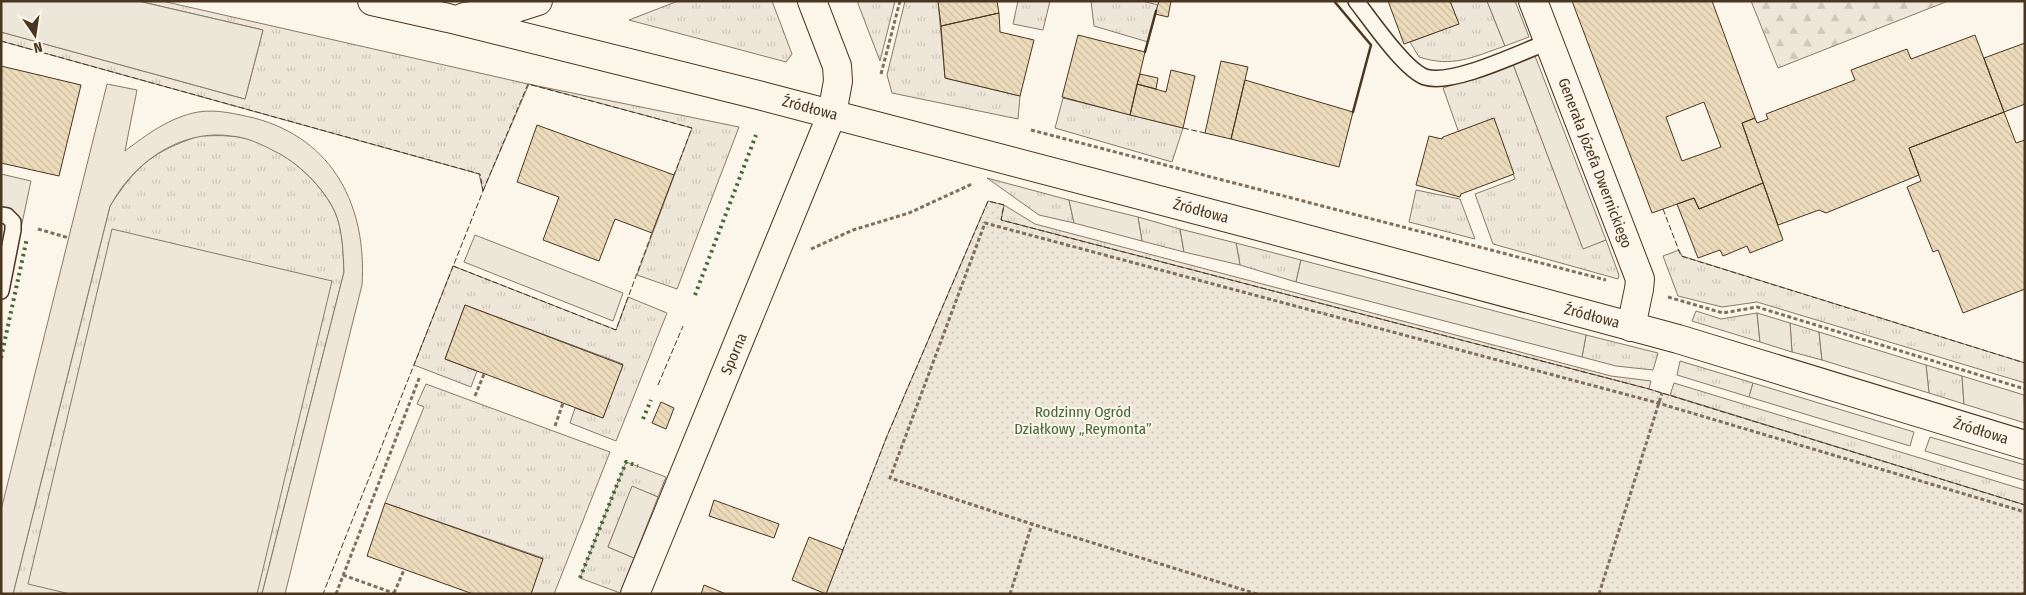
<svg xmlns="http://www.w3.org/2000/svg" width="2026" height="595" viewBox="0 0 2026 595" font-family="'Fira Sans Condensed',sans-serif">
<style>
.grass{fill:url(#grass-tufts);stroke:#887966}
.forest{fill:url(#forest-firs);stroke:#887966}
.garden{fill:url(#garden-dots);stroke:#887966}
.pitch{fill:#ede6d9;stroke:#887966}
.parking{fill:#ede7d9;stroke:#887966}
.building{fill:url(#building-back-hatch);stroke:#4a3520;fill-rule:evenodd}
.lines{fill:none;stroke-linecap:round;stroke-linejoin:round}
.lane-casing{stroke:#4a3520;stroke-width:18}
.street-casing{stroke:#4a3520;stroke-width:30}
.secondary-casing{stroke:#4a3520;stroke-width:30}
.path{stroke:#7f6f5c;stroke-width:3;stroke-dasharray:4 2.5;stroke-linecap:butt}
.lane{stroke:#fbf6e9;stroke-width:15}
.street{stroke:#fbf6e9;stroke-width:28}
.secondary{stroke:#fbf6e9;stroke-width:28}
.hedge{stroke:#436837;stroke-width:4;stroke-dasharray:2.5 4;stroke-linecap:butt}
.fence{stroke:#4a3520;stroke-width:1;stroke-dasharray:6 2.5;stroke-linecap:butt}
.wall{stroke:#4a3520;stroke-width:2.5}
.labels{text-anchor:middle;stroke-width:4;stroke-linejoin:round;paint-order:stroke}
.street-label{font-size:15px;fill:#4a3520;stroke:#fbf6e9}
.park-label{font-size:15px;fill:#436837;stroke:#fbf6e9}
</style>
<defs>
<pattern id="grass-tufts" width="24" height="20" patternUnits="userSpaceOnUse" patternTransform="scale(1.25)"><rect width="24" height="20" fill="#ede6d9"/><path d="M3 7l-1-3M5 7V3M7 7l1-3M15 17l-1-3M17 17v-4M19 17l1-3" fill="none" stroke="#cdc6ba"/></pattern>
<pattern id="forest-firs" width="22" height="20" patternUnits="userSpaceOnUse" patternTransform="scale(1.25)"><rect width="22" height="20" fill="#ede6d9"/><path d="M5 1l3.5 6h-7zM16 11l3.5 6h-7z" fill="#cdc6ba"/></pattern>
<pattern id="garden-dots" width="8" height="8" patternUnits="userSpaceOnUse" patternTransform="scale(1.25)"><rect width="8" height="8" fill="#ede6d9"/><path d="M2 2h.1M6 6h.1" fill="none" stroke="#cdc6ba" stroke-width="1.8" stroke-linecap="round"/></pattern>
<pattern id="building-back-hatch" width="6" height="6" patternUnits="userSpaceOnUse" patternTransform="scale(1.25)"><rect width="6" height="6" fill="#ecdcbc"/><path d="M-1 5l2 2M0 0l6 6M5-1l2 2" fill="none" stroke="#ccbda1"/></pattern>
</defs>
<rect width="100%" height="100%" fill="#fbf6e9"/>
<path class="grass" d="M138,1H162L528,84L739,127L677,289L637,275L692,128L529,84L483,191L479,174L1,41V32L245,99L263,30Z
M678,1H772L792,54L786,62L629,20Z
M857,1H895L880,61Z
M905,1H938L945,78L1020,96L1018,119L892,93L887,75Z
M1018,1H1050L1043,30L1013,24Z
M1091,1H1142L1158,5L1148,42L1094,26Z
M1450,1H1487L1505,46C1473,57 1453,68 1419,57L1410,42L1458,24Z
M1513,64L1583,248L1606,240L1619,275L1618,279L1493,244L1475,194L1515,179L1495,124L1460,136L1443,88Z
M1063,98L1183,128L1172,162L1055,128Z
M199,136C209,136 219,135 229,136C271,138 317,175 335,212C343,230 343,252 344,272L262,594H13L110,206C137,165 152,152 199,136Z
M987,178L1069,200L1074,223L1039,215Z
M1416,190L1460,199L1475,239L1409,222Z
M1004,205L1035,224L1611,376L1651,381L1649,389L1001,220Z
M1138,217L1180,229L1184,252L1142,241Z
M1236,243L1301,260L1296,282L1240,265Z
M1679,250L1682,256L2025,363V383L1757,302L1722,307L1678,296L1663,256Z
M453,266L616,330L628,297L667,313L616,441L570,423L575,408L603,418L623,364L465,305L445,359L477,371L471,387L414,365Z
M1696,311L1721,319L1757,313L1760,342L1692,321Z
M1790,323L1819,332L1822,360L1792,352Z
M1586,335L1658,353L1653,370L1616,366L1582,357Z
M1680,361L1753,383L1749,397L1677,375Z
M1926,365L1962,376L1964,404L1929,393Z
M1674,383L2025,490V505L1670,395Z
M426,384L610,452L554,594H531L543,558L385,503L424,407L417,404Z
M626,462L666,477L658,497L632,487L608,547L634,558L620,593L580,578Z"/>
<path class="forest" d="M1751,1H1948L1778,68Z"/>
<path class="garden" d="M988,201L1004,205L1001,220L1649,389L2025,505V594H826L887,436Z"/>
<path class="pitch" d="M107,84L137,90L125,151C146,135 170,117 198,112C217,109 236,114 254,118C334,139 367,207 362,285L285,594H262L344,272C343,253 343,231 335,212C324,188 298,162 274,151C261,144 246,137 231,136C191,130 152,151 127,181C120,189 115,198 110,206L13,594H1V510Z
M112,229L332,281L257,594H70L28,584Z"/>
<path class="parking" d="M1,1H138L263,30L245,99L1,32Z
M1487,1H1515L1529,37L1505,46Z
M1535,56L1606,240L1583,249L1513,64Z
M1,174L31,181L14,261L1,258Z
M1069,200L1138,217L1142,241L1074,223Z
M1180,229L1236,243L1240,265L1184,252Z
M475,235L623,293L613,321L464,262Z
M1301,260L1586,335L1582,357L1296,282Z
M1757,313L1790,323L1792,352L1760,342Z
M1819,332L1926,365L1929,393L1822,360Z
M1962,376L2024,395L2025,423L1964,404Z
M1753,383L1914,432L1910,446L1749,397Z
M1930,437L2025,465V481L1925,451Z
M632,486L658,497L634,558L608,547Z"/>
<path class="building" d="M938,1H997L999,13L941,26Z
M1159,1H1171L1168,17L1155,14Z
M1388,1H1450L1459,24L1404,44Z
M1572,1H1712L1755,118L1742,123L1763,183L1699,209L1694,198L1652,213ZM1704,102L1721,147L1682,161L1666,117Z
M999,13L1000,32L1034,40L1020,96L945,78L941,26Z
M1078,35L1145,52L1130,115L1062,97Z
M1975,35L2004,112L1909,148L1919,175L1826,213L1819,210L1778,225L1742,123L1755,118L1757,123L1768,119L1766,114L1855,80L1851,70L1907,49L1911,59Z
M2025,43V104L2004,112L1984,58Z
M1221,61L1248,67L1231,139L1205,133Z
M1,66L81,85L59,176L1,163Z
M1171,70L1195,76L1183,128L1130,115L1137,84L1166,92Z
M1140,74L1158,78L1156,89L1137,84Z
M1245,80L1353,112L1339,167L1231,139Z
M2004,112L2016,143L2025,140V289L1963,313L1938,250L1933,252L1907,187L1921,181L1909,148Z
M1494,118L1514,174L1461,194L1460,197L1416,185L1429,136L1442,139L1443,137Z
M537,125L674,175L652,233L615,219L599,261L543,240L559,197L517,182Z
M1763,183L1783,240L1750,253L1747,246L1723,256L1720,250L1698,258L1677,204L1694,198L1699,209Z
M465,305L623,365L603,418L445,359Z
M661,402L674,408L666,429L652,423Z
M714,500L779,524L774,538L709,516Z
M385,503L543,559L531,594H473L367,556Z
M809,537L843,550L826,594L792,580Z
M704,585L726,594H701Z"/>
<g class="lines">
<g class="lane-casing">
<path id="lane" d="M1356,1C1371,20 1404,69 1425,77C1452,86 1521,52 1548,42
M1,215L7,216L13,222V230L1,291"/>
</g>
<g class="street-casing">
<path id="street" d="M1533,1L1640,279L1639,289L1631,327
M635,594L832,114L838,81L837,66L812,1"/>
</g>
<g class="secondary-casing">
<path id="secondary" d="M372,1L448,18L762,96L1258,226L1678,339L2025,445
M464,17L510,10L538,1"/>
</g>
<path class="path" d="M881,74L900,1
M1031,130L1606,280
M38,229L69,238
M811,249L853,230L909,213L972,184
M1668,297L1723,313L1757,307L2025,389
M475,396L484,374
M555,426L563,403
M343,575L396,594
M394,593L404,570
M336,594L420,376
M1010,594L1032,524
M1257,594L1032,524L890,478L985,223L1658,403L2025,512
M1599,594L1662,393"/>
<use href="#lane" class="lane"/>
<use href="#street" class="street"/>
<use href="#secondary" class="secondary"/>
<path class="hedge" d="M695,295L756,135
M1,358L27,238
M643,419L651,400
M580,578L626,462L638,466"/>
<path class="fence" d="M1,41L480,174L483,191L323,594
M1183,128L1205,133
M483,191L528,84L692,128L674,175
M1663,209L1681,256L2025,363
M453,266L616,330L652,233
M658,385L683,326
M842,552L887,436L988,201L1004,205L1001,220L1649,389L2025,505"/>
<path class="wall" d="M1334,1L1371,45L1353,112
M1145,52L1156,11"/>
</g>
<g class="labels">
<g class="street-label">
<text transform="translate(810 108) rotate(15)" y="5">Źródłowa</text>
<text transform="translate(1595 163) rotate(69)" y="5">Generała Józefa Dwernickiego</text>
<text transform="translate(1201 211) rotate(15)" y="5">Źródłowa</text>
<text transform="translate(1592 316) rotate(15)" y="5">Źródłowa</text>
<text transform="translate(734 354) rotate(-67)" y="5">Sporna</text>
<text transform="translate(1981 431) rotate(17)" y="5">Źródłowa</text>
</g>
<g class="park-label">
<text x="1083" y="417">Rodzinny Ogród<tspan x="1083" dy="17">Działkowy „Reymonta”</tspan></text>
</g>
</g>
<rect width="2026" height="595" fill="none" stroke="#4a3520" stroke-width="5"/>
<g transform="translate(35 35) rotate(167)" stroke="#fbf6e9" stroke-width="4" paint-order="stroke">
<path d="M0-4L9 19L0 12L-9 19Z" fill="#4a3520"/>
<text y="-8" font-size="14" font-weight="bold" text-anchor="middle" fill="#4a3520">N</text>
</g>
</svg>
